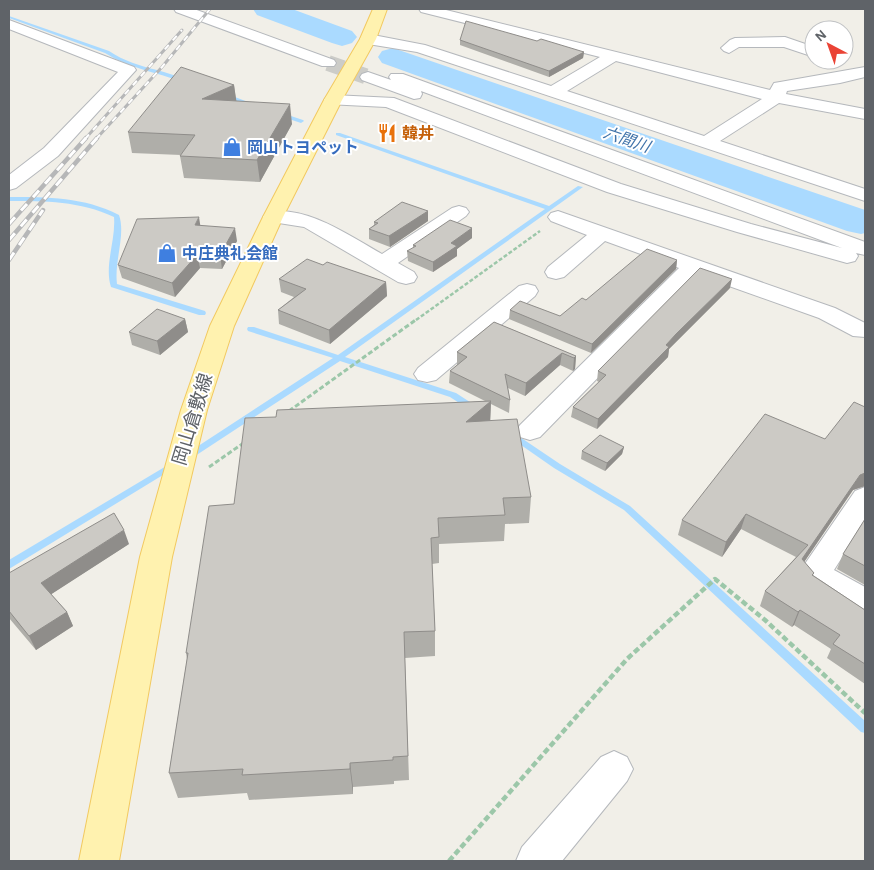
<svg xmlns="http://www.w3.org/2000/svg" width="874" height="870" viewBox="0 0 874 870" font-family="'Alegreya Sans','Noto Sans JP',sans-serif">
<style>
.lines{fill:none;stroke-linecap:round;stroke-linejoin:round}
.stream{fill:#aadaff;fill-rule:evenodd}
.river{fill:#aadaff;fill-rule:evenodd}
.minor-tunnel{stroke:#ccccc8;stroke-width:16;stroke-dasharray:16 8;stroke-linecap:butt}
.minor-casing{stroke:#b5b8bc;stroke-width:2}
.major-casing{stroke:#f2c960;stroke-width:2}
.path-far2{stroke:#9cc7a9;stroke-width:2.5;stroke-dasharray:4 2;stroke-linecap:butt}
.path-far1{stroke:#9cc7a9;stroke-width:3;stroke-dasharray:5 2.5;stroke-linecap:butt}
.path{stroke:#9cc7a9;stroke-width:4.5;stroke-dasharray:6 3;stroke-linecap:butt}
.minor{fill:#fff;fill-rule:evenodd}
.major{fill:#fff2af;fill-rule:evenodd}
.rail-far1-casing{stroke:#b6b7b8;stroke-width:3}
.rail-casing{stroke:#b6b7b8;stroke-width:4.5}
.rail-far1{stroke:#fff;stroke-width:2;stroke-dasharray:6;stroke-linecap:butt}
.rail{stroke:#fff;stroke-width:3;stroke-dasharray:9;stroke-linecap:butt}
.wall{fill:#afaea9}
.shaded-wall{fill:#8f8d8a}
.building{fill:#cccac5;stroke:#8f8d8a}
.labels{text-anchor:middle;stroke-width:4;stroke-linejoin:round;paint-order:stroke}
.far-food-label{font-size:16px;font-weight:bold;fill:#c56008;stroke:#fff;text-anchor:start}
.far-water-label{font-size:16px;font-style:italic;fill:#4174aa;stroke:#fff}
.far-shop-label{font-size:16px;font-weight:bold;fill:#366cbe;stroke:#fff;text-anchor:start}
.street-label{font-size:19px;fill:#5f6368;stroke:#fff}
</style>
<rect width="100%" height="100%" fill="#f1efe8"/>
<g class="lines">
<path class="stream" d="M9,16L109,51C124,61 140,66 157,70C167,73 178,76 187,81L182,82C156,72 129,68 105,53L9,18Z
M223,94H227L256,105L251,106L223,96Z
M282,113L303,120L304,121L301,123L280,116V114Z
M336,133H340L549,206L578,186L583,187L345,357L456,393L476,406L477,408L476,410H470L450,397L340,361L192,458H186L185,456L186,454L333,358L248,331L247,329L248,327H254L338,355L545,209L336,135Z
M645,145L650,146L640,152H636V150Z
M9,197C48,197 84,197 119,215C126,235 114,261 117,284L205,311L206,313L205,315H199L111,287C104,265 116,240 114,217C80,201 45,201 9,201Z
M511,431L560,464L630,506L865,721V733L861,732L624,510L554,468L508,436L507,434L508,432Z
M173,462L176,463L178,465L176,467L9,569V560Z"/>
<path class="river" d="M253,9H292L352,31L357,37L352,43L342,46L332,43L257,15Z
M393,48L865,210V233L861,234L847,231L382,63L378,57L382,51Z"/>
<path class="minor-tunnel" d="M328,63L368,77"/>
<g class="minor-casing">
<path id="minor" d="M174,9H194L334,60L336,63L334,66H322L176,12Z
M419,9H442L770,90L774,83L780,82L865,67V77L840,83L787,91L786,94L865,109V119L779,103L720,141L865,189V201L417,52L368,44L363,42L360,39L363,36L368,34L425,45L551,86L600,57L421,12ZM616,61L762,99L704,136L567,91Z
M9,20L134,67L136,70L58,156L16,188L9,190V175L44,148L118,72L9,29Z
M785,37L814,47V57L784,47H739L729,53L724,51L721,48L730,40L735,38Z
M368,72L391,80L389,77L391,74H403L865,242V255L856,253L858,256L855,261L847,263L737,232L607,192L386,107L327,104L324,100L327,96L333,95L394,98L621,184L751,224L842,248L421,91L422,94L420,98L414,99L362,80L360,77L362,74Z
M459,206L466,208L469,212L466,216L398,263L414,272L417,277L414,282L406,284L398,282L304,227L266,221L263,217L266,213C304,203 350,236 382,254L452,208Z
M558,211L835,308L865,323V337L853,336L819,318L698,275L540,437L530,440L520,437L516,431L520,425L679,268L605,241L564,277L556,279L548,277L545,272L548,267L587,235L551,221L548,217L551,213Z
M527,284L535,286L538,291L535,296L436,380L427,382L418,380L414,374L418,368L519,286Z
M865,487V521L834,570L865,587V616C847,610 807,591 798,574L855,491Z
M614,751L627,757L633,769L627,781L562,861H516L522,847L601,757Z"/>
</g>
<g class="major-casing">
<path id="major" d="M373,9H387L376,39L342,100L283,217L234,326L207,410L172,557L119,861H79L140,557L181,410L210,326L263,217L324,100L360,39Z"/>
</g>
<path class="path-far2" d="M416,320L540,231"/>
<path class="path-far1" d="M289,411L417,319
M209,467L245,442"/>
<path class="path" d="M449,861L627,659L715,579L765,620L865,713"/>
<use href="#minor" class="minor"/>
<use href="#major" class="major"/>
<g class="rail-far1-casing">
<path id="rail-far1" d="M85,139L182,30
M96,139L162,67L210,9"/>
</g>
<g class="rail-casing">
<path id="rail" d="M9,224L86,138
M9,240L97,138
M9,260L43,210"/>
</g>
<use href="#rail-far1" class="rail-far1"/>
<use href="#rail" class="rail"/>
</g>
<path class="wall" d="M460,40L584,52L583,58L549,77L460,45Z
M234,85L236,101L292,124L260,182L184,178L180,156L181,155L132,153L128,132Z
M428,211V221L390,247L369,239V229L374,225V222Z
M200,226L237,241L222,269L200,268L175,297L122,278L118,265Z
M472,228V238L457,249V256L433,272L408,261L407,251L413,248V245Z
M677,260L676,269L591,353L509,319L510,310L560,316L586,300Z
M323,265L386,282L387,296L330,344L279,324L278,310L294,297L281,292L279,279Z
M730,288L669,349L668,357L597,429L571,417L573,407L599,382L597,381L598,371Z
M185,319L188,332L160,355L132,345L129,332Z
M494,322L576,356L575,369L573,371L560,365L525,396L508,388L510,400L509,413L491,404L490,421L531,497L529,523L505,524L504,541L439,544V563L432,564L435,631V656L405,658L409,780L394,781V784L353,787V794L249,800L247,793L178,798L169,773L187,659L186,653L234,504L276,417L485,401L449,383L450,371L457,365V352Z
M865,407V486L853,490L804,562L814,573L813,575L865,610V684L827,658L831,649L794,625L792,627L760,606L765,591L796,557L741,529L722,557L678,535L682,520L825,439Z
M624,447L622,454L605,471L581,459L582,451Z
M865,519V585L837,569L843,554Z
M129,544L51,594L67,612L73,626L36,650L9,618V573Z"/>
<path class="shaded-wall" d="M584,52L583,58L549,77V71Z
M234,85L237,105L202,99Z
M290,104L292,124L260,182L257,160Z
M428,211V221L390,247L389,236Z
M199,217L201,230L195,225Z
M235,228L237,241L222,269L220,255Z
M472,228V238L457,249V256L433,272V262L451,243Z
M197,255L200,268L175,297L172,283Z
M677,260L676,269L591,353L592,344Z
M732,279L730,288L669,349L668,357L597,429L598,419L676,334Z
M386,282L387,296L330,344L329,330Z
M185,319L188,332L160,355L157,341Z
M562,353L560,365L525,396L526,383Z
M576,356L575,369L573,371L574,358Z
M491,401L490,426L466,422Z
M624,447L622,454L605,471L607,463Z
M865,473V486L853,490L796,574L802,559L860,475Z
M746,514L741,529L722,557L726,542Z
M124,530L129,544L47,597L41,583Z
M800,610L794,625L792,627L798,612Z
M67,612L73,626L36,650L29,636Z
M350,763L353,787V794L350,769Z"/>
<path class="building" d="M466,21L537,41L541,39L584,52L549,71L460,40Z
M181,67L234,85L202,99L290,104L257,160L180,156L195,135L128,132Z
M402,202L428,211L389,236L369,229L378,223L374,222Z
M199,217L195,225L235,228L220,255H197L172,283L118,265L137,219Z
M450,220L472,228L451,243L457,246L433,262L407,251L416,246L413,245Z
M647,249L677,260L592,344L510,310L520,301L560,316L582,298L586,300Z
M307,259L323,265L327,262L386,282L329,330L278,310L306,289L279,279Z
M700,268L732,279L676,334L666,345L669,347L598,419L573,407L606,375L598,371Z
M157,309L185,319L157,341L129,332Z
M494,322L576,356L574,358L562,353L526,383L505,374L510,400L450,371L467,357L457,352Z
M491,401L466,422L517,419L531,497L503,498L505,515L438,518L439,537L431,538L435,631L404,632L408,756L393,757V760L350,763V769L242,775L243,769L169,773L188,653H186L209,506L234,504L245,418L276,417L277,410Z
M854,402L865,407V473L860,475L802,559L814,573L812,575L865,610V664L833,644L840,635L800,610L798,612L765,591L808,545L746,514L726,542L682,520L765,414L825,439Z
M600,435L624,447L607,463L582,451Z
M114,513L124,530L41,583L67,612L29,636L9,611V573Z
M865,519V566L843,554Z"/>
<defs>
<g id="restaurant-bare" transform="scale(1.5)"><path d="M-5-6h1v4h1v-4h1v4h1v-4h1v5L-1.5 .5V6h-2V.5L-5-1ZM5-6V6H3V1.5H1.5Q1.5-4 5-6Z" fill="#e8710a" stroke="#fff" stroke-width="2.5" paint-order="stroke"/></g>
<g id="shop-bare" transform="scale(1.5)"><path d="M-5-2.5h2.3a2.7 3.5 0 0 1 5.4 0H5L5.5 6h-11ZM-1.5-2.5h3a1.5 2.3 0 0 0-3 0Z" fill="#3f7fe0" stroke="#fff" stroke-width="2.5" paint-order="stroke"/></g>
</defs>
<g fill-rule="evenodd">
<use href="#restaurant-bare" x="387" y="133"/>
<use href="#shop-bare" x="232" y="147"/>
<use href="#shop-bare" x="167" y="253"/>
</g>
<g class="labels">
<g class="far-food-label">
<text x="402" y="139">韓丼</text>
</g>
<g class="far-water-label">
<text transform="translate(627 139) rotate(19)" y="6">六間川</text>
</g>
<g class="far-shop-label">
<text x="247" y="153">岡山トヨペット</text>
<text x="182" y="259">中庄典礼会館</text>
</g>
<g class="street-label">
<text transform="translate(192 419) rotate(-73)" y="7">岡山倉敷線</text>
</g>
</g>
<rect width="874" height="870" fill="none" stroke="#5f6368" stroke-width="20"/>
<g transform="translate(829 45) rotate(319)"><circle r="24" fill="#ffffff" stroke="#bfc1c3"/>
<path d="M0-4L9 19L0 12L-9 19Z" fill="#ea4335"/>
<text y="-8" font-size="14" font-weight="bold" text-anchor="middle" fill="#5f6368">N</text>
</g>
</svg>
